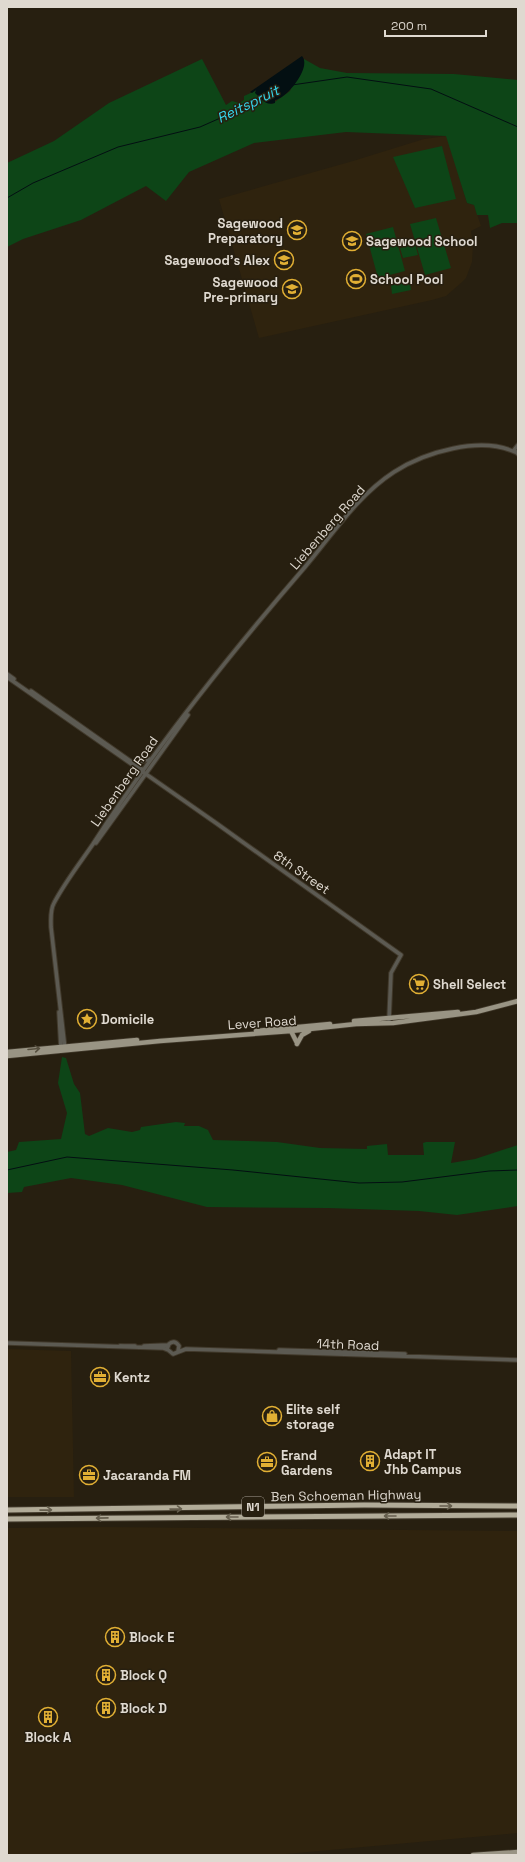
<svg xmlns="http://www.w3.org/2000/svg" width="525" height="1862" viewBox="0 0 525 1862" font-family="'Space Grotesk',sans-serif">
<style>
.built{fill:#2f230e}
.green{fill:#0d4517}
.water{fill:#030f12}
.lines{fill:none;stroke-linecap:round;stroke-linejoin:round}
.stream{stroke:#030f12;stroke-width:1}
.minor-casing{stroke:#41392b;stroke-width:5.5}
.major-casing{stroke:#41392b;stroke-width:6}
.highway-casing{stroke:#41392b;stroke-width:7}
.minor{stroke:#5c5a52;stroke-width:3.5}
.major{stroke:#999484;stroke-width:4.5}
.highway{stroke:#b1ab98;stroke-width:5}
.oneway{stroke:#554e3e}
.oneway2{stroke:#655e4d}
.labels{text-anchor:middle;stroke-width:3;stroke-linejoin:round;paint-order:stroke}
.shield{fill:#271f10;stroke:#a8a196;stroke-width:1}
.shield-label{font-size:12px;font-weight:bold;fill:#dfd9d0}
.poi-label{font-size:13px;font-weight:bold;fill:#dfd9d0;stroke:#271f10;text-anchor:start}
.street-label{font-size:13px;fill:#dfd9d0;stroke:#271f10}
.water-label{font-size:14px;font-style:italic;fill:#35d8ee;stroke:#271f10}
</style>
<rect width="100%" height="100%" fill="#271f10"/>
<path class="built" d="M447,136L467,203L474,205L481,226L471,231L473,245L472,262L466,278L461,283L446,296L432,300L259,338L219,199L353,161L424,139Z
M7,1349L71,1351L74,1497H7Z
M105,1527L518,1531V1833L286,1854L7,1855V1528Z"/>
<path class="green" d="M202,59L226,105L232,101L239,103L244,100V96L257,90L272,104L290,91L304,59L320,68L347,73L454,74L518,80V223H502L490,228L488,215H477L474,205L467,203L446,136L346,132L254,143L189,172L166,201L146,186L81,220L23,239L7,247V163L54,141L109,103Z
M442,146L456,199L415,208L393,157Z
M436,218L451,268L425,275L410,224Z
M393,227L405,271L378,278L366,234Z
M415,244L418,255L403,258L400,248Z
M410,281L411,290L392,294L391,285Z
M62,1057L66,1058L74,1084L80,1093L85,1134L89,1136L108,1128L132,1132L140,1130L141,1127L176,1122L185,1123L184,1126H199L208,1130L213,1140L277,1142L320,1148L367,1149V1146L387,1144L388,1155H424L423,1143L426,1142H455L451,1163L475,1159L518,1145V1206L457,1215L419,1211L328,1208L207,1207L122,1185L71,1178L24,1187L22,1192L7,1193V1152L16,1150L19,1142L61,1139L67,1113L58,1083Z"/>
<path class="water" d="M302,56C312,67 287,98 275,100V103C265,106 262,99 255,93L256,90L252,93L250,92Z"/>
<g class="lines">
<path class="stream" d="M292,85L347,77L431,89L518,127
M7,198L33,183L118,147L200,127L261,100
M7,1170L67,1157L233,1170L359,1183L402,1182L489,1171L518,1170"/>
<g class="minor-casing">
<path id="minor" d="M518,445L514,450L518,454
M7,674L14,679
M7,677L216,823L401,955L391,973L389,1020
M31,691L143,770
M134,764L149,759
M96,843L188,715
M59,1012L61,1049
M65,1049L51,927C51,918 50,910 54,903C65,882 80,863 93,844C156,746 229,655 305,567C333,534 357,496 394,472C425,452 480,436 515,452
M7,1343L163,1348L168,1350
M120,1346H135
M144,1346L168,1345
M279,1350L405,1354
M178,1351L179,1346C176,1341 172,1341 169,1344L167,1349L173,1354L186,1349L518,1360"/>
</g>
<g class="major-casing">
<path id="major" d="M354,1021L458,1012
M256,1031L330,1024
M291,1031L297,1043
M297,1044L302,1035L309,1031
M7,1052L137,1040
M7,1056L160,1041L291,1031L356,1024L393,1023L476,1012L518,1001
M473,1855L518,1852"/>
</g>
<g class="highway-casing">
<path id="highway" d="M7,1510L364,1505L518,1506
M7,1519L518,1515"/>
</g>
<use href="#minor" class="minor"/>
<use href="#major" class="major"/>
<use href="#highway" class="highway"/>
</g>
<defs><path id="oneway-shaft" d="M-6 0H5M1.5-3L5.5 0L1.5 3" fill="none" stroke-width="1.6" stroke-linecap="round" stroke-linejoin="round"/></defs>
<use class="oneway" href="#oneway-shaft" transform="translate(34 1049) rotate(-5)"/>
<g class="oneway2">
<use href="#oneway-shaft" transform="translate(446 1506)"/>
<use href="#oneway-shaft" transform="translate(176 1509) rotate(-1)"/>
<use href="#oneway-shaft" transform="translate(46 1510) rotate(-1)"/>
<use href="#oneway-shaft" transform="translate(390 1516) rotate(180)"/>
<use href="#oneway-shaft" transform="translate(232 1517) rotate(180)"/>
<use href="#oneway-shaft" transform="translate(102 1518) rotate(179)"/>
</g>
<defs>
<g id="school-ring" transform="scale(1)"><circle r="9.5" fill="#271f10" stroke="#e1af34" stroke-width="1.5"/><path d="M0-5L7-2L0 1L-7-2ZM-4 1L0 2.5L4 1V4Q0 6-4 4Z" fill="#e1af34"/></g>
<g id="stadium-ring" transform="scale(1)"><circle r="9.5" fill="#271f10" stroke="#e1af34" stroke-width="1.5"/><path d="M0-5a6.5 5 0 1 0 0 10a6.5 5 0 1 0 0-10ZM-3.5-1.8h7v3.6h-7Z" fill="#e1af34"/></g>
<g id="supermarket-ring" transform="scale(1)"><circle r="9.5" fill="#271f10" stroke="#e1af34" stroke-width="1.5"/><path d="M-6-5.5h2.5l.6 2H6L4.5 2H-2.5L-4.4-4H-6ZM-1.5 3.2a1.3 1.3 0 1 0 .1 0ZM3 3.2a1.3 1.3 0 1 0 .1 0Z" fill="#e1af34"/></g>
<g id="sight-ring" transform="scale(1)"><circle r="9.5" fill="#271f10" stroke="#e1af34" stroke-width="1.5"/><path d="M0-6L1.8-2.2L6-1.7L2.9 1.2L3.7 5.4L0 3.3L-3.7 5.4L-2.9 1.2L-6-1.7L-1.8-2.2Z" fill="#e1af34"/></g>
<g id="office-ring" transform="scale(1)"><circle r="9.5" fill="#271f10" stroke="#e1af34" stroke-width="1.5"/><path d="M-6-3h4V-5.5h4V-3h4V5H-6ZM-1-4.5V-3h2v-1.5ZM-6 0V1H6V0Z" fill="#e1af34"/></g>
<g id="shop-ring" transform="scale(1)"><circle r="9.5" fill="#271f10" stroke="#e1af34" stroke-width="1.5"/><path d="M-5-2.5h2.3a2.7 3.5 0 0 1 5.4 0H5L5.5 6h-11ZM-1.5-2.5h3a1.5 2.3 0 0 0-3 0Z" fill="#e1af34"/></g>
<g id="building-ring" transform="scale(1)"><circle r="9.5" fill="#271f10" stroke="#e1af34" stroke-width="1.5"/><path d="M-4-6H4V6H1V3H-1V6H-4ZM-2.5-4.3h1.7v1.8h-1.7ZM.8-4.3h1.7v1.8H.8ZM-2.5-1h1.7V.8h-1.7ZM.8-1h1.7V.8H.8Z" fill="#e1af34"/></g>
</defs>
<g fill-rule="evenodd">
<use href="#school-ring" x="297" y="230"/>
<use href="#school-ring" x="352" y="241"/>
<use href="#school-ring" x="284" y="260"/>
<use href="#stadium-ring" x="356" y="279"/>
<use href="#school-ring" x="292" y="289"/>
<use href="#supermarket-ring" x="419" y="984"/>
<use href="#sight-ring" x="87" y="1019"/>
<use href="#office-ring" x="100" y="1377"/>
<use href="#shop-ring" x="272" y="1416"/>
<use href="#building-ring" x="370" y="1461"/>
<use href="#office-ring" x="267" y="1462"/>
<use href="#office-ring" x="89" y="1475"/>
<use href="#building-ring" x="115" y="1637"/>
<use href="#building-ring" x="106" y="1675"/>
<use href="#building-ring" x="106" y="1708"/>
<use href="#building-ring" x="48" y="1717"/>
</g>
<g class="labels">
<rect class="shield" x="242" y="1497" width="22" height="20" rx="3"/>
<g class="shield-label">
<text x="253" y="1511">N1</text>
</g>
<g class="poi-label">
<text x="283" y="228" text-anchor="end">Sagewood<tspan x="283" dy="15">Preparatory</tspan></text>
<text x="366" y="246">Sagewood School</text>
<text x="270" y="265" text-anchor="end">Sagewood's Alex</text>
<text x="370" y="284">School Pool</text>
<text x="278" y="287" text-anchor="end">Sagewood<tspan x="278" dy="15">Pre-primary</tspan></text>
<text x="433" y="989">Shell Select</text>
<text x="101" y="1024">Domicile</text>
<text x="114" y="1382">Kentz</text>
<text x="286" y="1414">Elite self<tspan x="286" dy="15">storage</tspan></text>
<text x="384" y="1459">Adapt IT<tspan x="384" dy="15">Jhb Campus</tspan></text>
<text x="281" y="1460">Erand<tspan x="281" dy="15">Gardens</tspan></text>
<text x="103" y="1480">Jacaranda FM</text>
<text x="129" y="1642">Block E</text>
<text x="120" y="1680">Block Q</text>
<text x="120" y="1713">Block D</text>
<text x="48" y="1742" text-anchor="middle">Block A</text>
</g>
<g class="street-label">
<text transform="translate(327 527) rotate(-49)" y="5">Liebenberg Road</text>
<text transform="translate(124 781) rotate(-55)" y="5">Liebenberg Road</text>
<text transform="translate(302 872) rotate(35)" y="5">8th Street</text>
<text transform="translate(262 1022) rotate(-4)" y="5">Lever Road</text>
<text transform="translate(348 1344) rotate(2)" y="5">14th Road</text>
<text transform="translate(346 1495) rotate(-1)" y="5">Ben Schoeman Highway</text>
</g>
<g class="water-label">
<text transform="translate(248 104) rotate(-26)" y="5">Reitspruit</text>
</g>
</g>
<rect width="525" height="1862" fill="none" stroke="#dfd9d0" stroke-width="16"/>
<path d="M385 30v6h101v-6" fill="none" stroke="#dfd9d0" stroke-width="2"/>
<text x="391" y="30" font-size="12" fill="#dfd9d0" stroke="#271f10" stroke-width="3" paint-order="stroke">200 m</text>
</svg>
